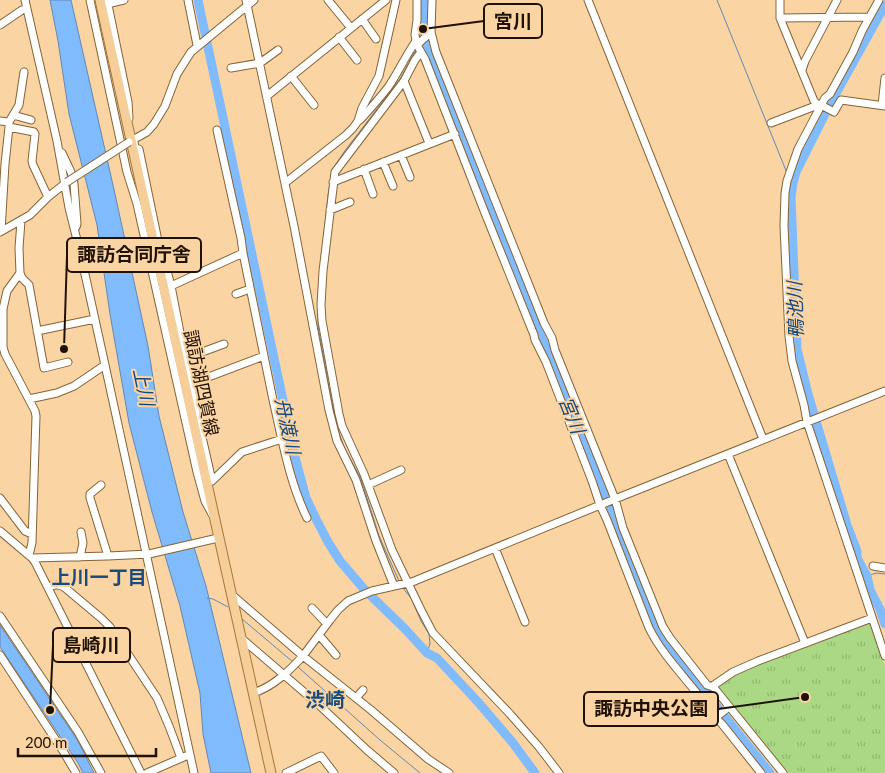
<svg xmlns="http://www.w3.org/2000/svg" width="885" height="773" viewBox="0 0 885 773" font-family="Lato,'Noto Sans JP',sans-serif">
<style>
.park{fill:url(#park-tufts)}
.water{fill:#80bbfe;stroke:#6388b2}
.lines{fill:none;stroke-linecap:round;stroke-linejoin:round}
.stream{stroke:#6388b2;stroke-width:1}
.river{stroke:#80bbfe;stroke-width:9}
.minor-casing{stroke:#856336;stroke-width:9}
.major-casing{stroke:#a77739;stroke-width:11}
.minor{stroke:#fff;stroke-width:7}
.major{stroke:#f5ce9a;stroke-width:9}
.minor-bridge-casing{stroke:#856336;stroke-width:9;stroke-linecap:butt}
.minor-bridge{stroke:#fff;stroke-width:7}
.labels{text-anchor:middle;stroke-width:4;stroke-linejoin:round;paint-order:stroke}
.street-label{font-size:18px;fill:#201202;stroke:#fbd4a4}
.water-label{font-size:19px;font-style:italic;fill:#15497d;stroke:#fbd4a4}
.neighbourhood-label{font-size:19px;font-weight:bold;fill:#194b7d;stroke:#fbd4a4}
.quarter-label{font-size:20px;font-weight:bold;fill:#194b7d;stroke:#fbd4a4}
.leader{fill:none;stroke:#201202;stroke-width:2}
.callout-dot{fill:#201202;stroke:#fbd4a4;stroke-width:2}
.callout{fill:#fbd4a4;stroke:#201202;stroke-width:2}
.callout-label{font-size:19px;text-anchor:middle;font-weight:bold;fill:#201202}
</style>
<defs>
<pattern id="park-tufts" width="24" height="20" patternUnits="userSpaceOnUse" patternTransform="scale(1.25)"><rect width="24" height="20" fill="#aad884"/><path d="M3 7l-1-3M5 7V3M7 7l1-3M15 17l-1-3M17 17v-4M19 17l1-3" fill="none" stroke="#92b870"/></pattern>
</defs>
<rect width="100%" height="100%" fill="#fbd4a4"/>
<path class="park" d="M869,621L873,625L885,666V773H786L717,688L718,685L732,676L762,663Z"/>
<path class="water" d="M50,0H71L115,194L148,346L159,416L183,512L206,586L251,773H211L203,734L200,693L180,606L152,512L129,423L110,314L97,225L69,114L58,41Z
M0,625L78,741L94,773H83L78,763L0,647Z"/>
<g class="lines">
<path class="stream" d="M717,0L787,173
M790,179L793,183
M321,263L328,195L332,170L344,152L400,79L414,53L417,50
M318,312V326L334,416
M337,427L344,447L361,479L379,536L399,581
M867,576L876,573L885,574
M402,587L411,598L421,621L429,634L430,644L427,653
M207,598L213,599L228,607
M242,619L293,662
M298,667L380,740L420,773"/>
<path class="river" d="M198,0L295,457L306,498L316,519L328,542L340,561L364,589L406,630L427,653L437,658L478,702L513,743L535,773
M424,0L423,29L426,45L657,628L663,639L677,657L770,773
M885,5L830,104L796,172L793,183L791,197L797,349L808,394L847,525L857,551V558L867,576L870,590L880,609L885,624"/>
<g class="minor-casing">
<path id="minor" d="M25,0L57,141L69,208L81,256L105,365L194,773
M90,0L127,172L137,204L197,472L205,501L212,514
M107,0L128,102L129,118
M188,0L197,45
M246,0L294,226L329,410L337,441L356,480L376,541L394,586
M328,0L351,28
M417,0V20L415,35L417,45L425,59L483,208L534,335L535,340L546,362L592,481L600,505L607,520L649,628C662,654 682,674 700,697C707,706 713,716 722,724L761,773
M432,0L431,32L436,52L544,323L552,338L555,350L615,499L623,528L663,627L670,638L707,685L713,687
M588,0L763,439
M780,0V18L814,101L818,105
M879,0L862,31L853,52L830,94L825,98L798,149L787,181L785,193L784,226L789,336L792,361L804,405L807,422L885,656
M107,4L124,0
M780,18L869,17
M362,19L376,39
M0,25L22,10
M339,37L357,60
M417,45L431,32
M421,52L415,60L404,81L335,172L323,271L321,305L322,321L339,414L342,426L364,474L392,550L421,610L433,633L510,714L539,747L559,773
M231,68L260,63L278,50
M802,70L805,61L837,0
M291,76L314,105
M404,81L429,143
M267,96L386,0
M882,105L885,78
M13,115L31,120
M360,120C370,109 380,98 389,86C399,71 406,55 416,41
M0,121L9,122V127L5,164L1,231
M9,122L19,105L24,72
M771,123L818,105H821L834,112L841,100L885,106
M9,127L34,132L35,134L32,161L33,165L48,197
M217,130L241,238L243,253C253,302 263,351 273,400C282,439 289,481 307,518
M129,142L147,132L154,124L165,106L177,74L191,52L254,0
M134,142L135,148L139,149L163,265L167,271L171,286L190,384L212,481L242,452L282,439
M62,153L71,172L74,184L77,224L76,227
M401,155L410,177
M383,162L393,186
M364,169L373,194
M333,182L455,134
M285,183L346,135L353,128L358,121L362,108L379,76L396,0
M330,210L350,202
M21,221L19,248L20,273L7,291L3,309V347L5,354L35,411L36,416L32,543L29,555
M0,232L30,215L48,197L67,182
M20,273L22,278L29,285L44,368L68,362
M171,286L243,253
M236,294L250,289
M37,331L95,319
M184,355L191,353L194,355L224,344
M190,384L264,356
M29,399L57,393L74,386L105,365
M728,454L805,643
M101,485L90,494V498L108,556
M368,485L401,470
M0,498L25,531L32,534
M0,531L32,558L35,562L141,773
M495,548L525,622
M80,557L83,543L81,532
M32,558L108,556L149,554L218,538
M873,566L885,568
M48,587C54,585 58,584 64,587L101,618L110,627L157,698L169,726L181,758
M232,595L303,656L330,620L338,610L348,601L372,591L412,582L615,499L885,391
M312,608L327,624
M0,616L78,732L101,773
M319,635L336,655
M241,638L319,705L367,750L394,773
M0,655L63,751L76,773
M253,693C273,687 289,671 303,656L371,710L428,759L449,773
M356,698L363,690
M715,718L729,707
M147,773L186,756
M286,773L321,756L334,773
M783,773L715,689L713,687L714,685L733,672L758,661L872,618"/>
</g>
<g class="major-casing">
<path id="major" d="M100,0L271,773"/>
</g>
<use href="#minor" class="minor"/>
<use href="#major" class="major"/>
<g class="minor-bridge-casing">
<path id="minor-bridge" d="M67,182L129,142"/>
</g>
<use href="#minor-bridge" class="minor-bridge"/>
</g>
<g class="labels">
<g class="street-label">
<text transform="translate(201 383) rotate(78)" y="6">諏訪湖四賀線</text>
</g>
<g class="water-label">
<text transform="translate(795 310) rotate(-92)" y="7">鴨池川</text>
<text transform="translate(144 387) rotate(78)" y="7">上川</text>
<text transform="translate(572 415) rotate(68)" y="7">宮川</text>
<text transform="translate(288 426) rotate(78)" y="7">舟渡川</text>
</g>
<g class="neighbourhood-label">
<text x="99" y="584">上川一丁目</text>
</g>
<g class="quarter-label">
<text x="325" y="707">渋崎</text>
</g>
</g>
<path class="leader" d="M423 29L484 21M64 349L67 255M50 710L53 645M805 697L718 709"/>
<g class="callout-dot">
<circle cx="423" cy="29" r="5"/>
<circle cx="64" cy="349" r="5"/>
<circle cx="50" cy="710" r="5"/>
<circle cx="805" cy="697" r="5"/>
</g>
<g class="callout">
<rect x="484" y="4" width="58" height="34" rx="5"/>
<rect x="67" y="238" width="134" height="34" rx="5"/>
<rect x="53" y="628" width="77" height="34" rx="5"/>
<rect x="584" y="692" width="134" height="34" rx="5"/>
</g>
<g class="callout-label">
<text x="513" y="28">宮川</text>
<text x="134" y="261">諏訪合同庁舎</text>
<text x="91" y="652">島崎川</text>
<text x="651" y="715">諏訪中央公園</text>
</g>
<path d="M18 748v8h138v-8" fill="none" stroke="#201202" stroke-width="2.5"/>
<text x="25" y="748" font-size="15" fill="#201202" stroke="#fbd4a4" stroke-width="4" paint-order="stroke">200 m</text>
</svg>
